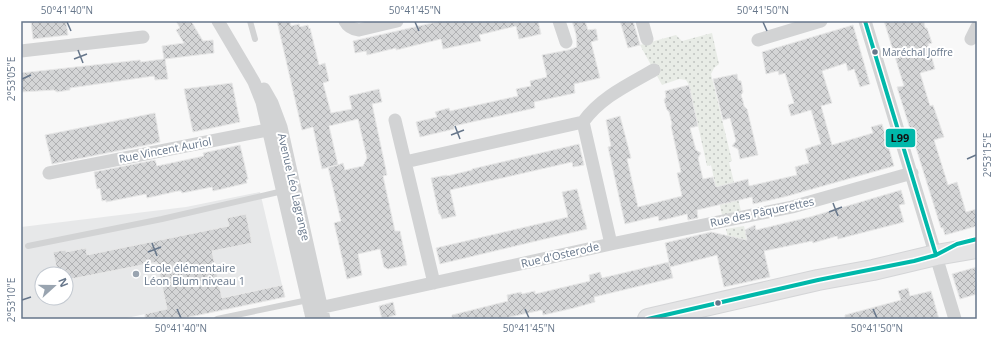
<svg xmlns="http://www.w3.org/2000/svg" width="998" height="340" viewBox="0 0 998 340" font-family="'Open Sans',sans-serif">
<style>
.built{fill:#e7e8e9;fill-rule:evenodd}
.green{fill:url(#green-dots)}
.building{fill:url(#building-cross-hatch);stroke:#e8e8e8;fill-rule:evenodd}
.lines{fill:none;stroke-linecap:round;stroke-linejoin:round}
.primary-casing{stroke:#d4d5d7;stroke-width:22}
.service{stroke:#d2d3d4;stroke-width:6}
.minor{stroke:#d2d3d4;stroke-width:13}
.primary{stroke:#e4e4e5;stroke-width:20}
.bus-1-casing{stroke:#fff;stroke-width:7}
.bus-1{stroke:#00b8aa;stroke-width:4}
.ticks{fill:none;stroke:#66768a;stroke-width:1.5}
.bus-dot{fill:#66768a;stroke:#fff;stroke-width:1.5}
.poi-dot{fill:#99a4b0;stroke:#fff;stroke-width:1.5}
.labels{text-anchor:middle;stroke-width:4;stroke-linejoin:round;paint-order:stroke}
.bus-label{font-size:10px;fill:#66768a;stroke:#fff;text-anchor:start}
.street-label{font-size:11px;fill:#66768a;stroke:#fff}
.poi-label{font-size:11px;fill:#66768a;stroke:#fff;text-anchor:start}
.line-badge{stroke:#fff;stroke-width:1.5}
.pale-badge-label{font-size:11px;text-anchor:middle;font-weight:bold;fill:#111}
.neatline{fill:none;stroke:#66768a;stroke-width:1.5}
.ticks-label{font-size:10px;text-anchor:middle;fill:#66768a}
</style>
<defs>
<pattern id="green-dots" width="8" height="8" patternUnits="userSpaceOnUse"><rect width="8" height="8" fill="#e8ece6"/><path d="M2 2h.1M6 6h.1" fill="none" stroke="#c0c4c0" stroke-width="1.8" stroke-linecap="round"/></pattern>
<pattern id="building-cross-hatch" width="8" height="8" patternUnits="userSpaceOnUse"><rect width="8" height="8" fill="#d4d5d6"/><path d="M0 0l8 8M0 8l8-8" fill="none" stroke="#b0b1b3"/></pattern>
</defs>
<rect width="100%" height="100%" fill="#f8f8f8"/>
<path class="built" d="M260,192L282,285L122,319H21V227L186,207ZM42,274H66V298H42Z"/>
<path class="green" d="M712,33L719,64L714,68L711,74L732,161L729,162L741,211L722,215L711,165L707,166L689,85L686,80L679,79L662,85L640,45L676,35L682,41Z
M744,226L756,280L738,284L726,229Z"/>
<path class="building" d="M31,21H66L68,35L33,39Z
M176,21H191L203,41L213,40L214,53L165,59L168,79L155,80L154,76L70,88V90L57,92L54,90L21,92V73L140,60L141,62L164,59L162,46L184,43L176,30L180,28Z
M277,21H290L291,26L299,24L300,27L308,25L309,29L310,28L319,65L325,63L329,81L323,83L331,113L352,109L349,96L379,89L382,102L372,104L387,175L383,176L395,231H400L407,265L388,269L384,267L380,249L358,254L362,275L347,279L334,223L341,221L328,167L338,165L322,169L313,127L302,130ZM358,119L367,158L363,166L345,170L343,163L338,165L329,126Z
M441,21H538L541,34L519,39L516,26L479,35L481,41L443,49L441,39L396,50V48L367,55L366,51L355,53L353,41Z
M572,21H585L588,30L596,29L598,40L591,42L600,78L574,84L575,93L534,102L535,108L454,126V129L420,137L416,122L437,117L435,112L449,108L450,111L518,96L516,89L531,86L530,81L547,77L542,55L568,50L577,47L576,34Z
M620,21H633L640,45L628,48Z
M884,21H924L925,28H927L932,43L928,44L935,69L920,73L930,106L933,105L944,137L934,140L948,185L957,182L966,212L977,209V226L945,235L943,228H941L897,87L904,86Z
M853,25L870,84L860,87L854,69L848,71L846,63L822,71L832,103L821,106L832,145L873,133L871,127L882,124L894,166L784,197L753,204L752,197L697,210L698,218L688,220L687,214L659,221L658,216L625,224L608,147L611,146L606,120L620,116L631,158L627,159L638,207L682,196L677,173L681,172L671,126L672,124L669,112L667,110L664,100L666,97L665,91L689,85L698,126L690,128L696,150L701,153L698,158L703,179L713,177L716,187L748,179L749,186L797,175L795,167L809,163L805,149L821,144L811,110L791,116L788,105L794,103L785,73L779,75L778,71L766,74L762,52Z
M737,74L738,80L741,81L743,92L741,95L743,101L744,106L747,109L758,155L740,159L738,149L732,146L736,141L730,118L723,120L713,79Z
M232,83L240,122L193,132L184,89Z
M155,113L160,142L152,144L52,164L45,135Z
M579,144L584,165L573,167L572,162L450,190L456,216L442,219L440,214H439L431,178L447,175V176L472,170V169Z
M240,145L248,179L246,180L247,183L213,191L212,187L182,193L181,191H178L147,198L146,194L106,202V200L102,201L100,188L97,189L94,172L155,160L157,166L204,156L203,153Z
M577,189L587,229L440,264L436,248L568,217L562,192Z
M901,190L905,204L899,205L904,222L838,239L837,236L813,243L812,241L764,251L770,277L724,287L717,255L670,267L669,263L673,278L594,297L595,302L574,308L543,315L542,310L501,319H452V315L508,301L507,295L521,292L522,294L535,291V294L590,281L589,275L600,272L602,278L669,262L665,243L711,232L747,240L745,230L755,225L756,230L785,223L810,217Z
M246,214L252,243L212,251L222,298L282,285L285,297L180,319H145V314L167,309L157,262L66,280V274H58L53,252L66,250V252L86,248L87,255L229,226L227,218Z
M977,267V294L960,299L952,274Z
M908,288L910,296L931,291L939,319H845V315L901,300L898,291Z
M393,302L396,315L382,319L379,306Z"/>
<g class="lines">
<g class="primary-casing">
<path id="primary" d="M648,319L818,280L873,270L936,255L977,248"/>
</g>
<path class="service" d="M250,21L255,39
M28,246L162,219L283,191
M217,319L308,300"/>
<path class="minor" d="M218,21L254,82L262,102L312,318
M345,21C348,27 352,29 359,30L397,21
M559,21L566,42
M642,21L647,39
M865,21L955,319
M971,39L977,27
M758,40L821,21
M21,51L143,37
M264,89L272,103L281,127L324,319
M395,120L434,283
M405,162L583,122C601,97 628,85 654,70
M49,173L277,128
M611,244L792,207L912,173
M310,310L611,244L583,122"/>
<use href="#primary" class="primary"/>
<g class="bus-1-casing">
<path id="bus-1" d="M865,21L936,255
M648,319L818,280L914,261L936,255L957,244L977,239"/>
</g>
<use href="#bus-1" class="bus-1"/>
</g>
<path class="ticks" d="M67,22L71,31M415,22L419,31M763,22L767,31M78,50L83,63M74,59L87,54M22,79L31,75M455,126L460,139M451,135L464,130M967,159L976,155M833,203L838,216M829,212L842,207M152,243L157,256M148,252L161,247M22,300L31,297M177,309L181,318M525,309L529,318M873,309L877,318"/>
<g class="bus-dot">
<circle cx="875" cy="52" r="3.5"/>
<circle cx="718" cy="303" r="3.5"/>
</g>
<circle class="poi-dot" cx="136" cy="274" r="4"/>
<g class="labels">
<g class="bus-label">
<text x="882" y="56">Maréchal Joffre</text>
</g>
<g class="street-label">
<text transform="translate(165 150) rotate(-11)" y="4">Rue Vincent Auriol</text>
<text transform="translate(294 187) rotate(77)" y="4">Avenue Léo Lagrange</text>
<text transform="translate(762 212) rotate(-12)" y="4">Rue des Pâquerettes</text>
<text transform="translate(560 255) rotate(-13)" y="4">Rue d'Osterode</text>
</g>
<g class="poi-label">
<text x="144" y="272">École élémentaire<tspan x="144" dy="13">Léon Blum niveau 1</tspan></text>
</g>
</g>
<rect class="line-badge" x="885" y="128" width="31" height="20" rx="4" fill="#00b8aa"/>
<g class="pale-badge-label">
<text x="900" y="142">L99</text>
</g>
<rect width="998" height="340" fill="none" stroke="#ffffff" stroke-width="44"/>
<g transform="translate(54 286) rotate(69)"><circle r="19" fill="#ffffff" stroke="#c2c8d0"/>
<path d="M0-3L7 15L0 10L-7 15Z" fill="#99a4b0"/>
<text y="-6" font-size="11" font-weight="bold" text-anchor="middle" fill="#66768a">N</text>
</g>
<rect x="22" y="22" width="954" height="296" class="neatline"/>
<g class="ticks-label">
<text x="67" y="14">50°41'40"N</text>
<text x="415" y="14">50°41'45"N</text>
<text x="763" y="14">50°41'50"N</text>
<text transform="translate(11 79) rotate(-90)" y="4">2°53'05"E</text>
<text transform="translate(987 155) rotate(-90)" y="4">2°53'15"E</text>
<text transform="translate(11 300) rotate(-90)" y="4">2°53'10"E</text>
<text x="181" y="332">50°41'40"N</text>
<text x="529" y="332">50°41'45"N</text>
<text x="877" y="332">50°41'50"N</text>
</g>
</svg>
